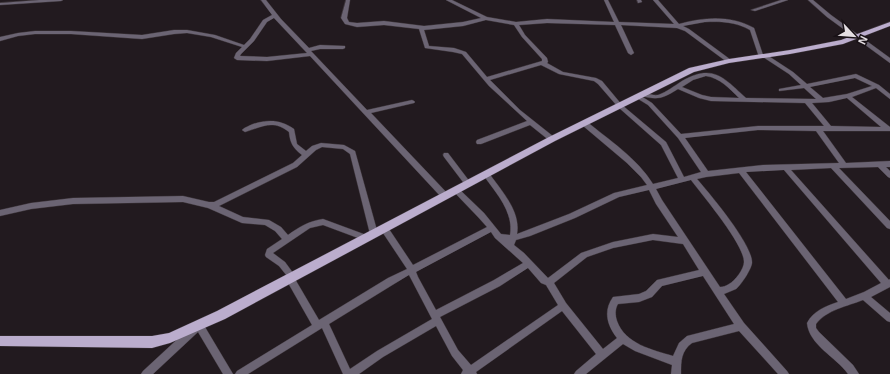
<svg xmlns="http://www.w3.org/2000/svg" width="890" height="374" viewBox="0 0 890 374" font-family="Arial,sans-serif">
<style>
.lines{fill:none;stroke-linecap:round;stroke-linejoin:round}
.minor-casing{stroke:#3d353a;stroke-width:1}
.major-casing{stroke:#3d353a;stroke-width:1}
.minor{fill:#6b6473;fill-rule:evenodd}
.major{fill:#bbadcd;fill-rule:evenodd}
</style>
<rect width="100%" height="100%" fill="#221a1f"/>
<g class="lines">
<g class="minor-casing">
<path id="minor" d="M39,0H63L61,1L0,5V3Z
M261,0H266L281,19L309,48L320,45L345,46V48L343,49H320L311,51L367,110L412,100L414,101L415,102L414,103L371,113L448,194L449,196L448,198H442L310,56L267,61L237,60L234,58L236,53L242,47L211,37L187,33L174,34L142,39L71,34H35L18,36L0,41V37L18,33L35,31H71L142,35L174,30H187L215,35L244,45L250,39L263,20L272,15ZM274,18L307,53L267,57L240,56L241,54L254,41L267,22Z
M346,0H350L347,18L349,22L357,23L384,21L424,26L463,22L481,18L446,0H452L487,17L516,22L547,19L614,22L604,0H608L619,22L674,24L653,0H658L679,24C704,17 731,15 754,28L763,55H767L793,72L807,84L856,74L879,85L890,94V99L876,88L852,97L890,127V131H823L846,163L890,161V167H886L890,171V178L888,177L878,167L839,168L890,221V229L887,228L831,168L791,170L889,280L890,279V287L871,297L890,313V322L887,321L863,300C848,306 826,310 816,324V328L819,332L853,365L859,374H848C836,357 809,345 807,323C813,311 826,306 838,302L739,173L706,177L697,179C710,194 753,245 752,263C751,270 741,285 736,289C732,291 728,292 724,294L744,323L787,371L789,374H778L739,331L692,343C681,351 681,361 681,374H671L672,365L635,351L623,344L586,374H574L576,371L596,354L562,311L476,372L477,374H461L463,370L452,356L436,326L383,357L359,374H343L322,328L248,374H235L237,371L312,325L287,281L286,278L287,276L279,266L266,257L265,255L267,249L282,239L275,231L265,225L242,223L208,208L183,202L73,204L31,209L0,216V210L31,203L73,198L183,196L209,202H214L293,163L302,155C293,148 290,143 289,132C273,119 262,127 245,132L242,130C245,127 249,126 253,124C269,119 281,120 294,129L297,144L306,151L312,146L321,143L344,145L355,151L378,234L377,236L374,237L371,236L370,234L350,154L343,149L322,147L316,150L297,167L219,206L243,217L269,220L281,227L288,235C299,227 309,221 323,219L369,236L370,238L369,240L366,241L323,225L310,228L273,253L285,262L296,277L295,279L319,320L388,278L407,269L381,230L380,228L381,226L384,225L387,226L413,265L487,227L478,217L454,192L452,190L454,188H458L484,213L501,234L510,235C514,212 496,193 484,176L483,174L484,172H488C501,190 521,211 517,234L569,214L614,193L647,185L641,177L627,163L582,125L581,123L582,121H586C609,140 637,158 653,184L678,178L661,145L618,107L598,84L594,81L559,74L541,65L490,80L520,110L554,137L555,139L554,141H550L530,125L481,144H477L476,142L477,140L527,121L489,86L462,54L453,52L425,48L419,29L384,25L357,27L345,24L341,18ZM486,20L514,25L522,37L542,59V61L487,77L466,52L454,48L429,46L424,30L463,26ZM705,22C721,21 736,22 750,30L759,57H763L789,74L801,85L779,89V91L804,88L816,99L746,98C724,78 713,63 682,81C674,86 667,92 658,95C652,96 646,92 640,93V95H635V97L648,105L678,138L701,172L684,177L666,142L622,105L602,81L596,78L563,72L547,63L548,62L547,58L525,35L519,25L547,23L615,25L628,53L631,55L634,53L621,25L677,28L685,31L727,62H731V60L689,29L683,26ZM706,76C720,78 729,88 739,98L711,97L702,95L682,87L693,80ZM855,78L872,86L847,94L823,98L810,87ZM678,89L699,98L711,101L805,103L824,126H758L681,134L652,103L641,96C658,100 662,99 678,89ZM847,98L881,127L831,126L812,103L829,102ZM758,130L816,131L839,163L763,165L708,171L685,138ZM784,170L881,283L864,292L846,299L746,172ZM691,180C703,196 744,244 744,262C744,269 735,281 729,284C726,286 723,287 720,287L662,200L656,189ZM649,190L656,204L678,237L653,234L613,242L581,253L548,278L524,253L514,245L516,240L530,236L575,218L619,197ZM491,232L495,238L523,263L494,280L436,310L418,277L416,272ZM653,240L683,244L699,270L657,280L646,291L639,294L613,297C603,311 607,325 617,338L603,349L566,303L554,283L587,257L613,248ZM528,268L541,283L546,285L558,305L471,365L458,350L440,317L500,286ZM409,275L432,319L377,351L350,369L329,324L394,284ZM703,276L734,324L687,336L679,343L673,356C653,350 625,344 617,321C615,315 615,309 618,304L639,302L652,297L662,286Z
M637,0H641L642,2L638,3Z
M781,0H788L755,11L751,10Z
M808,0H813L831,15L890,58V63L827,17Z
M444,153H448L470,182L471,184L470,186H466L444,157L443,155Z
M199,321L202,322L233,374H223L198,332L153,374H141L143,371L196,322Z"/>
</g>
<g class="major-casing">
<path id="major" d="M890,22V26L843,44L790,54L729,63L694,72L555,141L225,319L170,343L152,348L0,346V336H152L169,333L217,311L549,137L689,68L729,59L790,50L841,40Z"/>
</g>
<use href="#minor" class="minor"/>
<use href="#major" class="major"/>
</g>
<g transform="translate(854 36) rotate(116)" stroke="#181116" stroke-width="3" paint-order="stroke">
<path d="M0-3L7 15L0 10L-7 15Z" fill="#e4dee2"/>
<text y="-6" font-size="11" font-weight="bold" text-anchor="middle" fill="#e4dee2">N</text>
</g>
</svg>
